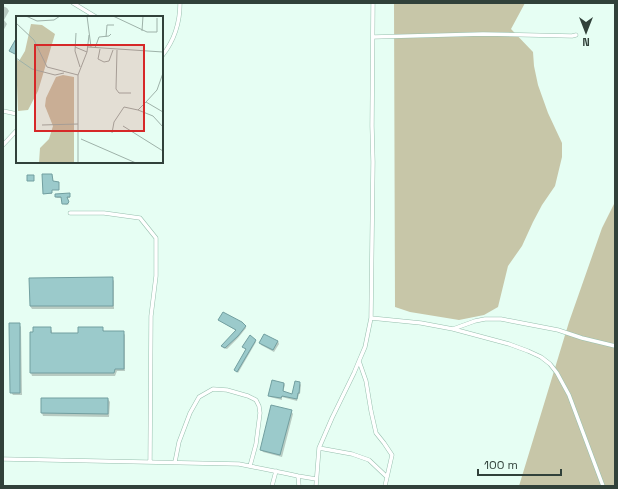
<svg xmlns="http://www.w3.org/2000/svg" width="618" height="489" viewBox="0 0 618 489" font-family="'Space Grotesk',sans-serif">
<style>
.forest{fill:#c7c6a8}
.shadow{fill:#0003}
.building{fill:#9bcacb;stroke:#729fa0}
.lines{fill:none;stroke-linecap:round;stroke-linejoin:round}
.service-casing{stroke:#97bfae;stroke-width:4.5}
.service{stroke:#fff;stroke-width:3.5}
.inset-road{fill:none;stroke:#9eb2a9;stroke-width:1}
.view{fill:#d62828;fill-opacity:0.15;stroke:#d62828;stroke-width:2}
.inset-edge{fill:none;stroke:#31413a;stroke-width:2}
</style>
<rect width="100%" height="100%" fill="#e6fef3"/>
<path class="forest" d="M394,3H525L511,29L533,52L534,66L538,85L548,113L562,143V157L555,186L542,205L533,222L522,246L508,266L498,307L484,315L459,320L410,312L395,307Z
M615,202V486H519L569,322L602,228Z"/>
<path class="shadow" d="M3,6L7,8L9,11L4,20L7,24L3,31Z
M52,175L53,182L58,183L59,184V190H52V194H44V193Z
M70,194V198H67L69,203L68,205L63,204L62,198H57L56,197Z
M112,278L114,281V309H32L30,306V279Z
M219,320L245,326L246,328L238,338L227,349L223,348L222,346L237,331L220,321Z
M19,324L21,327L22,395H13L11,392Z
M50,328L52,331V334H79L102,328L104,331L123,332L125,335V371H117L115,376H32L31,373Z
M255,340L256,342L238,373L235,370L247,350L244,347Z
M278,341L279,344L274,352L261,345L260,343Z
M284,383L285,385L283,392L293,395L300,383L301,385L300,394H299L297,401L282,397V400L270,397L269,395Z
M108,399L110,402L109,417L43,416L42,413Z
M291,411L293,414L282,457L263,452L261,449Z"/>
<path class="building" d="M17,37V55L9,51Z
M42,174H52L53,181L59,182V190H52V193L43,194Z
M27,175H34V181H27Z
M70,193V197H67L69,202L67,204H62L61,197H55V194Z
M113,277V306H30L29,278Z
M223,312L242,322L246,326L238,336L225,348L221,346L236,330L218,320Z
M9,323H20V393H10Z
M33,327H51V333H78V327H103V331H124V369H115L114,373H30V332H33Z
M264,334L278,341L273,350L259,343Z
M250,335L256,340L237,372L234,370L246,349L242,347Z
M272,380L284,383L283,391L292,394L295,381L300,382L299,393H298L297,399L282,396L281,398L268,396Z
M41,398H108V414L41,413Z
M271,405L292,410L280,455L260,450Z"/>
<g class="lines">
<g class="service-casing">
<path id="service" d="M73,3L96,17
M373,37L483,34L572,36L576,35
M162,56C174,41 180,23 180,3
M3,111L17,114
M3,145L17,130
M70,213H104L140,218L156,238V276L151,316L150,462
M371,318L421,323L453,329L509,344L528,351L541,357L550,364L557,373L569,395L603,486
M453,329L475,321L485,319H501L558,330L582,338L615,346
M359,361L366,381L371,411L376,433L384,443L392,455L385,486
M319,448L352,454L369,460L387,477
M3,459L239,464L284,473L298,476L316,479
M175,462L179,442L190,413L199,397L213,389L227,390L248,396L256,400L259,406L260,413L256,444L250,466
M298,476L299,486
M272,486L276,471
M316,486L319,448L332,418L354,373L359,361L365,347L371,318L373,162L372,126L373,3"/>
</g>
<use href="#service" class="service"/>
</g>
<g transform="translate(16 16)">
<rect width="147" height="147" fill="#e6fef3"/>
<path d="M15,8L26,9L39,18L22,75L12,94L2,95L0,43L3,45L9,35ZM47,59L58,61V147H23L24,132L33,123L37,110L29,90L30,82L40,61Z" fill="#c7c6a8"/>
<path class="inset-road" d="M10,0L21,5L38,4L44,0M71,0L75,31M97,0L131,16H141V2M0,7L18,24L31,51L62,59M126,15L127,0M60,17L59,35L64,51M90,21L91,9H98M59,31L71,36M72,31L147,36M79,32L83,21L93,20L95,18M84,33L82,43L88,46L93,45L97,34M101,34L100,73L103,77H115M0,42L16,53L39,59L48,57M130,86L141,74L147,57M147,96L130,86L122,94L137,100L147,111M26,109L62,108M107,110L147,135M96,117L98,106L108,91L122,94M65,123L120,147M62,147V59L71,36L73,19"/>
<path class="view" d="M19,29H128V115H19Z"/>
<rect width="147" height="147" class="inset-edge"/>
</g>
<rect width="618" height="489" fill="none" stroke="#31413a" stroke-width="8"/>
<g transform="translate(586 32) rotate(180)" stroke="#e6fef3" stroke-width="3" paint-order="stroke">
<path d="M0-3L7 15L0 10L-7 15Z" fill="#31413a"/>
<text y="-6" font-size="11" font-weight="bold" text-anchor="middle" fill="#31413a">N</text>
</g>
<path d="M478 469v6h83v-6" fill="none" stroke="#31413a" stroke-width="2"/>
<text x="484" y="469" font-size="12" fill="#31413a" stroke="#e6fef3" stroke-width="3" paint-order="stroke">100 m</text>
</svg>
